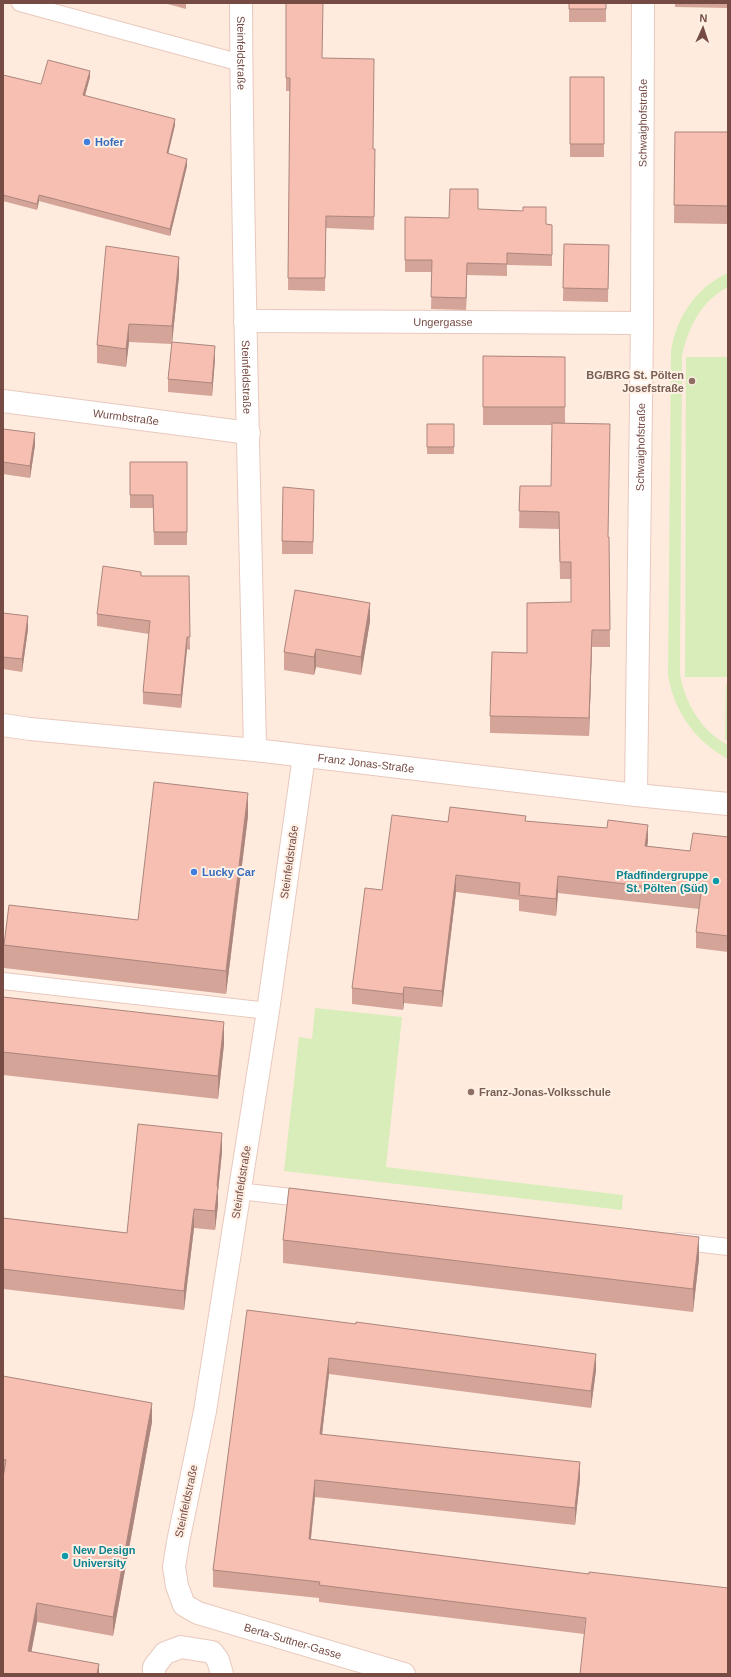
<svg xmlns="http://www.w3.org/2000/svg" width="731" height="1677" viewBox="0 0 731 1677" font-family="Helvetica,sans-serif">
<style>
.green{fill:#d9edbb}
.lines{fill:none;stroke-linecap:round;stroke-linejoin:round}
.service-casing{stroke:#e8c9be;stroke-width:18}
.minor-casing{stroke:#e8c9be;stroke-width:24}
.service{stroke:#fff;stroke-width:16}
.minor{stroke:#fff;stroke-width:22}
.wall{fill:#d4a499}
.shaded-wall{fill:#ac867d}
.building{fill:#f6bfb2;stroke:#ac867d}
.shop-dot{fill:#3f7fe0;stroke:#fff0e5;stroke-width:1.5}
.education-dot{fill:#8d6e63;stroke:#fff0e5;stroke-width:1.5}
.culture-dot{fill:#0f9aa8;stroke:#fff0e5;stroke-width:1.5}
.labels{text-anchor:middle;stroke-width:4;stroke-linejoin:round;paint-order:stroke}
.street-label{font-size:11px;fill:#764b44;stroke:#fff0e5}
.shop-label{font-size:11px;font-weight:bold;fill:#366cbe;stroke:#fff0e5;text-anchor:start}
.education-label{font-size:11px;font-weight:bold;fill:#785e54;stroke:#fff0e5;text-anchor:end}
.culture-label{font-size:11px;font-weight:bold;fill:#0d838f;stroke:#fff0e5;text-anchor:end}
</style>
<rect width="100%" height="100%" fill="#feebdd"/>
<path class="green" d="M728,273V287C701,301 688,328 682,356L680,673C684,702 702,732 728,745V759C695,741 674,712 668,675L671,352C675,319 696,287 728,273Z
M686,357H728V677H685Z
M726,684H728V740H725Z
M315,1008L402,1017L386,1167L623,1195L622,1210L284,1171L299,1037L312,1039Z"/>
<g class="lines">
<g class="service-casing">
<path id="service" d="M20,3L241,63
M3,981L268,1011
M239,1191L309,1199
M678,1241L728,1247"/>
</g>
<g class="minor-casing">
<g id="minor">
<path id="s1" d="M241,3C242,252 250,501 255,750"/>
<path id="s2" d="M245,321L642,323"/>
<path id="s3" d="M3,401L249,433"/>
<path id="s4" d="M3,725L30,729L255,750L636,795L728,804"/>
<path id="s5" d="M304,756L268,1011L205,1411L178,1542L174,1567L177,1586L184,1605L198,1613L404,1674"/>
<path id="s6" d="M636,795L642,323L643,3"/>
<path d="M154,1674V1667L165,1653L181,1647L212,1652L218,1660L222,1674"/>
</g>
</g>
<use href="#service" class="service"/>
<use href="#minor" class="minor"/>
</g>
<path class="wall" d="M164,3H186V9Z
M286,3L322,58L373,149H375L374,230L326,228L325,291L288,290L290,91H286Z
M568,3H606V22H569V3Z
M675,3H728V8L675,7Z
M3,75L41,84L90,77L85,96L175,125L168,153L187,166L170,236L39,201L37,210L3,201Z
M570,77H604V157H570Z
M675,132H728V224L674,223Z
M478,209L546,224L552,225V266L507,265V276L467,275L466,310L431,309L432,272H405V217L449,218Z
M564,244L609,245L608,302L563,301Z
M179,276L172,342L215,359L212,396L168,392V379L172,344L129,342L126,367L97,363V345Z
M483,356L565,357V423L608,537H609L610,647H592L589,736L490,733V716L527,653L571,602V579H560L559,529L519,528L520,486H551L552,425H483Z
M427,424H454V454H427Z
M3,429L35,445L30,478L3,474Z
M130,462H187V545H154L153,508H130Z
M314,503L313,554H282V541Z
M141,576H189L190,650L187,649L181,708L143,704V692L149,634L97,626V614Z
M3,613L28,629L22,672L3,669Z
M370,621L361,675L316,667L314,675L284,670V652Z
M248,816L226,994L4,968V945L138,920Z
M526,821L648,841L647,846L690,851L728,837V952L696,948V932L699,909L558,893L556,916L519,911V900L456,892L442,1007L404,1003L403,1010L352,1004V988L382,890L448,822Z
M3,997L224,1044L218,1099L3,1075Z
M222,1152L218,1191V1205L215,1230L194,1228L184,1310L3,1289V1218L127,1233Z
M283,1240L699,1259L693,1312L283,1263Z
M247,1310L596,1370L591,1408L329,1374L322,1435L580,1479L575,1525L315,1497L311,1539L589,1574L584,1634L319,1602V1598L213,1587V1570Z
M3,1376L152,1422L113,1636L37,1622L31,1652L99,1674H3Z"/>
<path class="shaded-wall" d="M90,71V77L83,102V95Z
M175,119V125L167,159V153Z
M187,159V166L170,236V229Z
M39,195V201L37,210V204Z
M179,257V276L172,344V326Z
M467,263V275L466,310V298Z
M129,324V342L126,367V349Z
M215,346V359L212,396V383Z
M35,433V445L30,478V466Z
M370,603V621L361,675V657Z
M28,616V629L22,672V659Z
M592,630V647L589,736V718Z
M187,637V649L181,708V695Z
M316,649V667L314,675V657Z
M248,793V816L226,994V971Z
M648,825V841L645,862V846Z
M456,875V892L442,1007V991Z
M558,876V893L556,916V899Z
M404,987V1003L403,1010V994Z
M224,1022V1044L218,1099V1076Z
M222,1133V1152L218,1191V1205L215,1230V1211L217,1186Z
M194,1209V1228L184,1310V1291Z
M699,1237V1259L693,1312V1289Z
M596,1354V1370L591,1408V1391Z
M329,1358V1374L320,1451V1434Z
M152,1403V1422L113,1636V1617Z
M580,1462V1479L575,1525V1508Z
M315,1480V1497L309,1555V1539Z
M37,1603V1622L28,1670V1651Z
M99,1664V1674H97Z"/>
<path class="building" d="M286,3H323L322,58L374,59L373,149H375L374,217L326,216L325,278H288L290,78H286Z
M569,3H606V9H569Z
M48,60L90,71L83,95L175,119L167,153L187,159L170,229L39,195L37,204L3,195V75L41,84Z
M570,77H604V144H570Z
M675,132H728V206L674,205Z
M450,189H478V209L523,211V207H546V224L552,225V255L507,253V264L467,263L466,298L431,297L432,260H405V217L449,218Z
M564,244L609,245L608,289L563,288Z
M106,246L179,257L172,326L129,324L126,349L97,345Z
M172,342L215,346L212,383L168,379Z
M483,356L565,357V407H483Z
M552,423L610,424L608,537H609L610,630H592L589,718L490,716L492,652L527,653V603L571,602V562H560L559,512L519,511L520,486H551Z
M427,424H454V447H427Z
M3,429L35,433L30,466L3,462Z
M130,462H187V532H154L153,495H130Z
M283,487L314,490L313,542L282,541Z
M103,566L141,572V576H189L190,637H187L181,695L143,692L150,621L97,614Z
M295,590L370,603L361,657L316,649L314,657L284,652Z
M3,613L28,616L22,659L3,657Z
M154,782L248,793L226,971L4,945L9,905L138,920Z
M450,807L526,816L525,821L607,828L608,820L648,825L645,846L690,851L693,833L728,837V936L696,932L701,893L558,876L556,899L519,895L520,883L456,875L442,991L404,987L403,994L352,988L365,888L382,890L392,815L448,822Z
M3,997L224,1022L218,1076L3,1052Z
M138,1124L222,1133L217,1186H218L215,1211L194,1209L184,1291L3,1269V1218L127,1233Z
M289,1188L699,1237L693,1289L283,1240Z
M247,1310L356,1324V1322L596,1354L591,1391L329,1358L320,1434L580,1462L575,1508L315,1480L309,1539L589,1574V1572L728,1588V1674H580L586,1618L319,1585L320,1582L213,1570Z
M3,1376L152,1403L113,1617L37,1603L28,1651L99,1664L97,1674H3V1478L6,1460L3,1459Z"/>
<g class="shop-dot">
<circle cx="87" cy="142" r="4"/>
<circle cx="194" cy="872" r="4"/>
</g>
<g class="education-dot">
<circle cx="692" cy="381" r="4"/>
<circle cx="471" cy="1092" r="4"/>
</g>
<g class="culture-dot">
<circle cx="716" cy="881" r="4"/>
<circle cx="65" cy="1556" r="4"/>
</g>
<g class="labels">
<g class="street-label">
<text dy="4" stroke="none"><textPath href="#s1" startOffset="50">Steinfeldstraße</textPath></text>
<text dy="4" stroke="none"><textPath href="#s6" startOffset="672">Schwaighofstraße</textPath></text>
<text dy="4" stroke="none"><textPath href="#s2" startOffset="198">Ungergasse</textPath></text>
<text dy="4" stroke="none"><textPath href="#s1" startOffset="374">Steinfeldstraße</textPath></text>
<text dy="4" stroke="none"><textPath href="#s3" startOffset="124">Wurmbstraße</textPath></text>
<text dy="4" stroke="none"><textPath href="#s6" startOffset="348">Schwaighofstraße</textPath></text>
<text dy="4" stroke="none"><textPath href="#s4" startOffset="365">Franz Jonas-Straße</textPath></text>
<text transform="translate(289 862) rotate(-82)" y="4">Steinfeldstraße</text>
<text transform="translate(241 1182) rotate(-81)" y="4">Steinfeldstraße</text>
<text transform="translate(186 1501) rotate(-78)" y="4">Steinfeldstraße</text>
<text dy="4" stroke="none"><textPath href="#s5" startOffset="976">Berta-Suttner-Gasse</textPath></text>
</g>
<g class="shop-label">
<text x="95" y="146">Hofer</text>
<text x="202" y="876">Lucky Car</text>
</g>
<g class="education-label">
<text x="684" y="379">BG/BRG St. Pölten<tspan x="684" dy="13">Josefstraße</tspan></text>
<text x="479" y="1096" text-anchor="start">Franz-Jonas-Volksschule</text>
</g>
<g class="culture-label">
<text x="708" y="879">Pfadfindergruppe<tspan x="708" dy="13">St. Pölten (Süd)</tspan></text>
<text x="73" y="1554" text-anchor="start">New Design<tspan x="73" dy="13">University</tspan></text>
</g>
</g>
<rect width="731" height="1677" fill="none" stroke="#764b44" stroke-width="8"/>
<g transform="translate(703 28) rotate(3)" stroke="#fff0e5" stroke-width="3" paint-order="stroke">
<path d="M0-3L7 15L0 10L-7 15Z" fill="#764b44"/>
<text y="-6" font-size="11" font-weight="bold" text-anchor="middle" fill="#764b44">N</text>
</g>
</svg>
